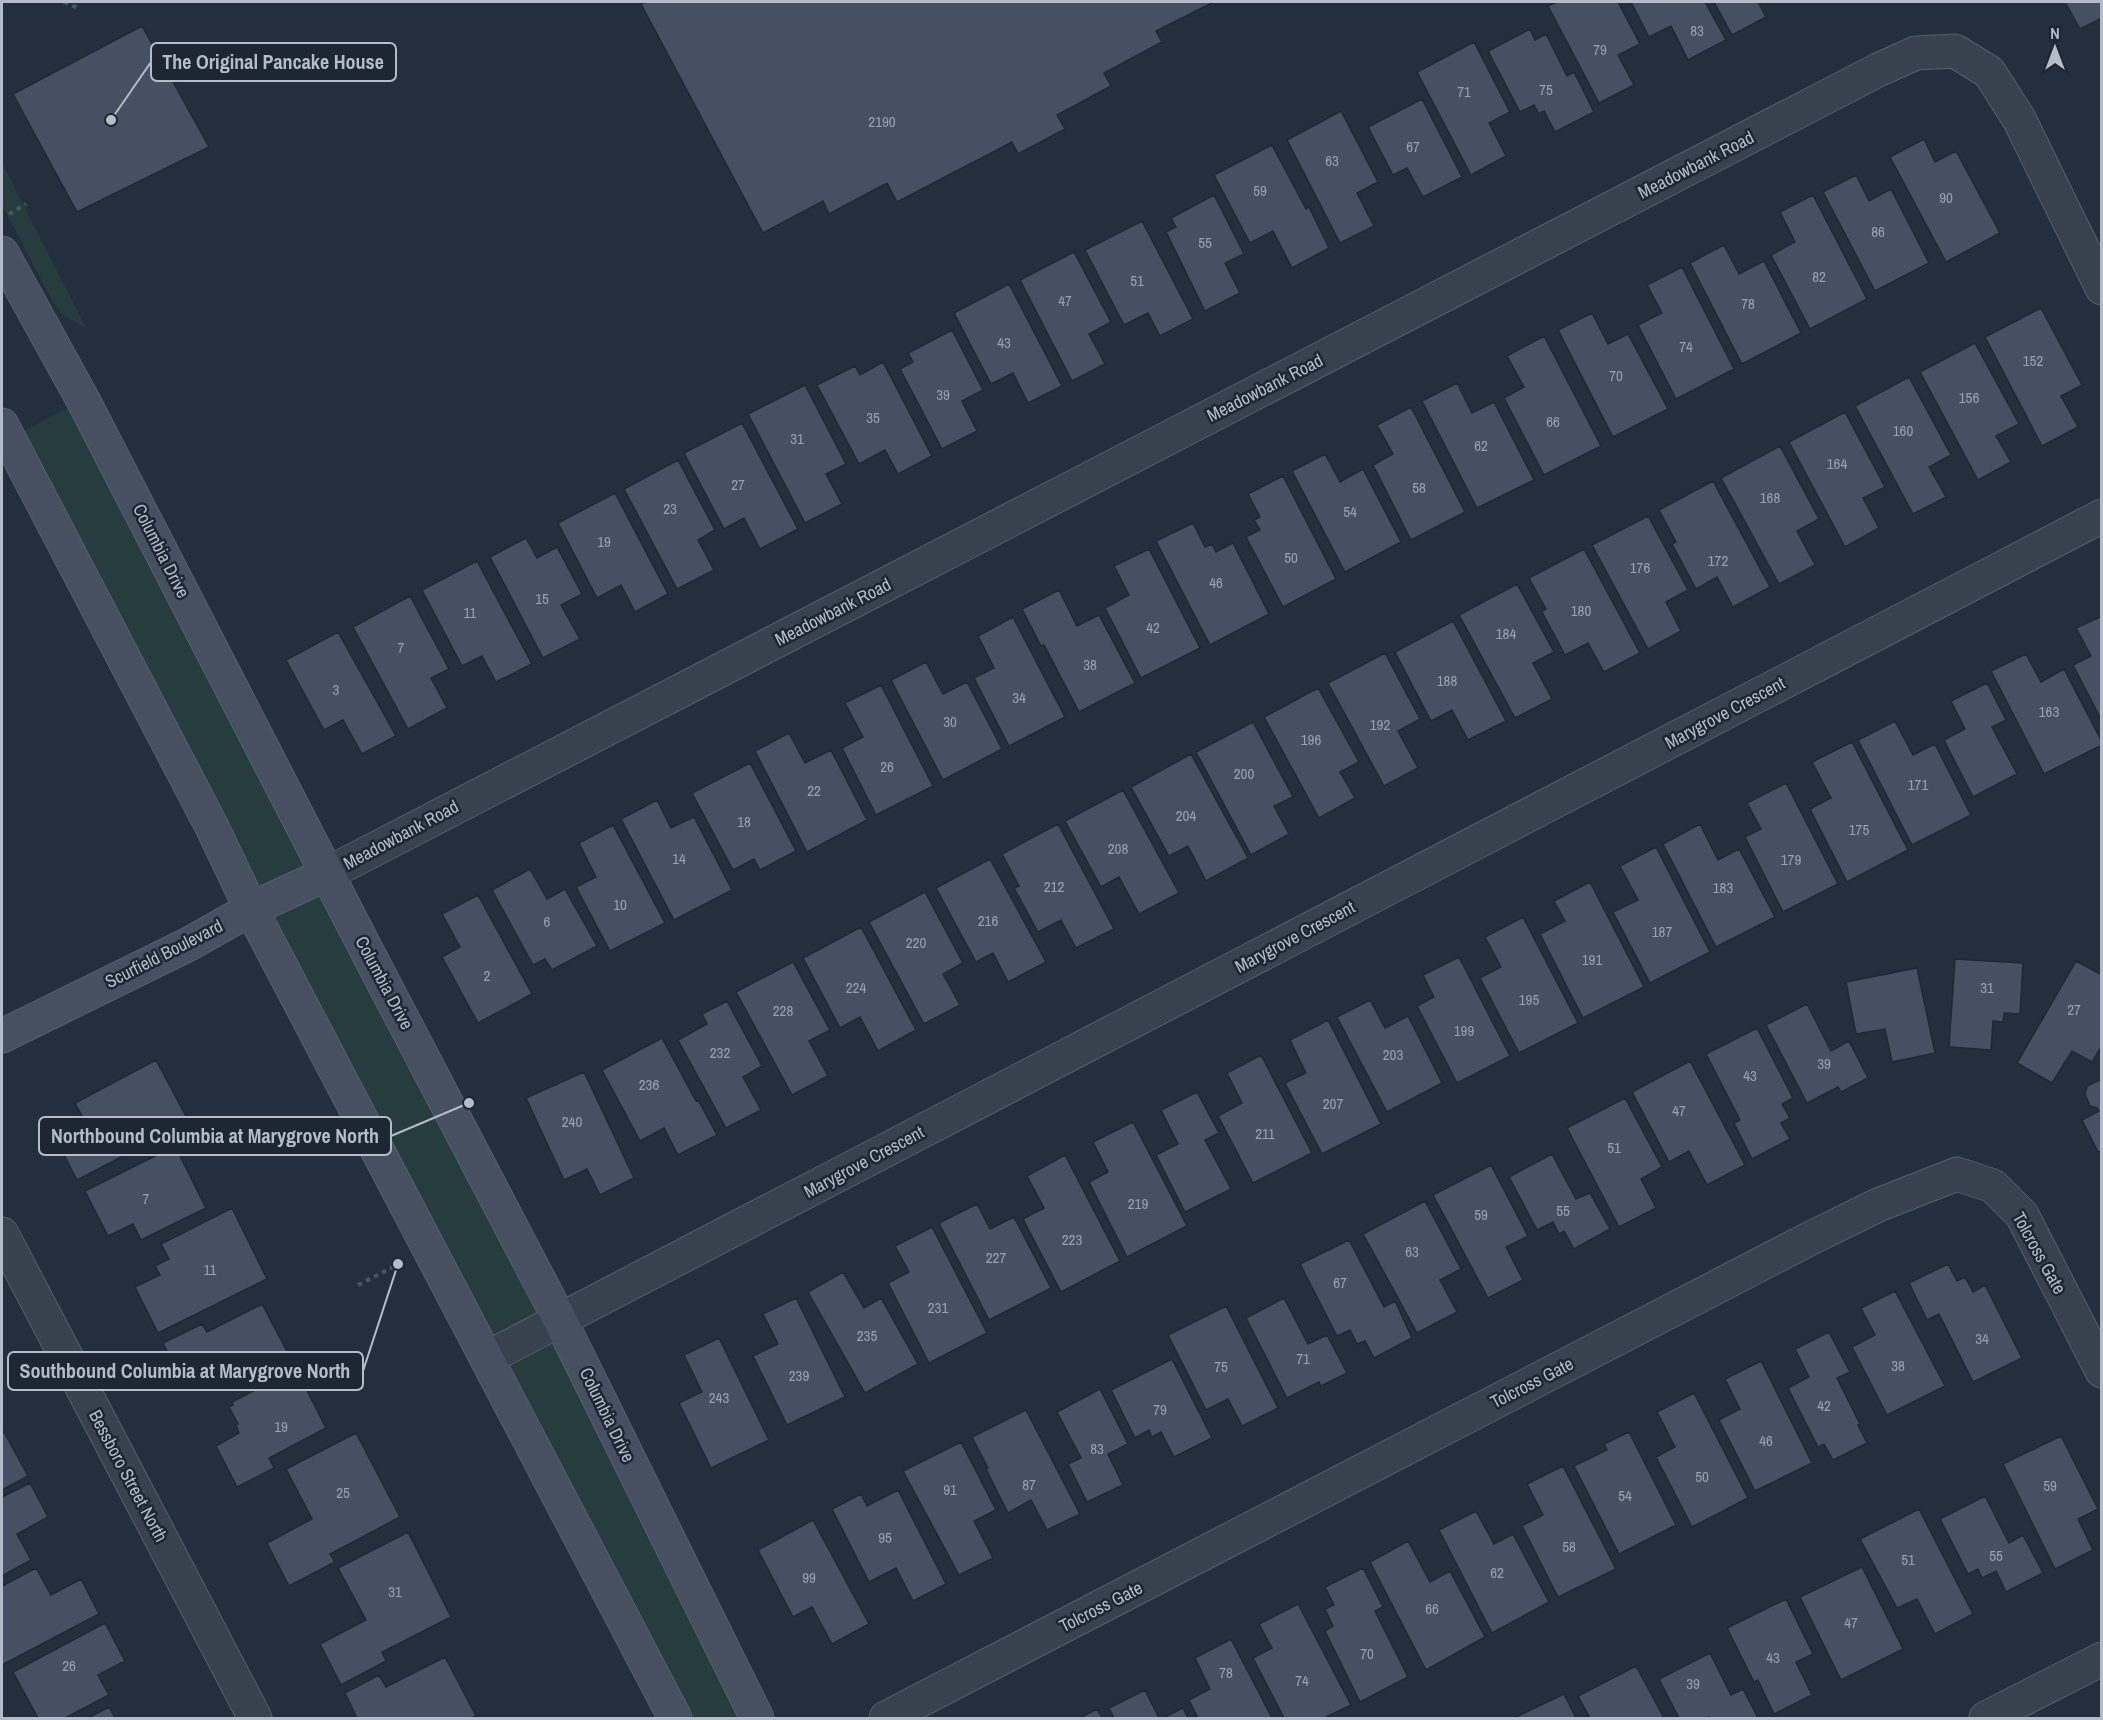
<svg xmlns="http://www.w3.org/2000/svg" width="2103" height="1720" viewBox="0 0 2103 1720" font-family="'Archivo Narrow',sans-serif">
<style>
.green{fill:#263c3f}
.building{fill:#455162;stroke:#1f2835;stroke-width:1.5}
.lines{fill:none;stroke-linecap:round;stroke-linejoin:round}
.street-casing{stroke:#565f6c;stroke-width:35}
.secondary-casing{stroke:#565f6c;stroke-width:35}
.path{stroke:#44595c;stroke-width:4;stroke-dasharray:4.5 4.5;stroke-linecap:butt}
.street{stroke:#38414e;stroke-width:33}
.secondary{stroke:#465061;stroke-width:33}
.labels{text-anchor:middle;stroke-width:5;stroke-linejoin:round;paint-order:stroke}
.number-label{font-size:15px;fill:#98a1af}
.street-label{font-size:18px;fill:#b4bcc9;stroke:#1d2633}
.leader{fill:none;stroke:#b4bcc9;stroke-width:2}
.callout-dot{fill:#b4bcc9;stroke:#1d2633;stroke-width:2}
.callout{fill:#1d2633;stroke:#b4bcc9;stroke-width:2}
.callout-label{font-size:20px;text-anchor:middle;font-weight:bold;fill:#b4bcc9}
</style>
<rect width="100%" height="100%" fill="#242f3e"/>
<path class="green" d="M2,163L86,328L63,315L53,302L2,205Z
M83,400L757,1718H675L9,439Z"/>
<path class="building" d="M646,2H1214L1156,31L1162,42L1104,73L1111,86L1057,115L1065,129L1018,154L1012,142L897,202L887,183L829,214L823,201L763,233L641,4Z
M1557,2H1618L1640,44L1618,55L1634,85L1599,103L1548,6Z
M1631,2H1705L1726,40L1688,60L1671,26L1649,37Z
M1714,2H1758L1766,17L1732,35Z
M2065,2H2102V18L2080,29Z
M142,26L209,147L77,212L13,94Z
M1530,29L1535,40L1546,34L1567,76L1574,72L1594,112L1555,132L1544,111L1539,114L1534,105L1520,112L1488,51Z
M1474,42L1510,112L1489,123L1506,156L1471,175L1417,72Z
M1422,99L1462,177L1423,197L1407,168L1393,175L1368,127Z
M1341,111L1378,182L1357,193L1374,226L1340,243L1287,140Z
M1924,139L1935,162L1956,151L2000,233L1946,262L1890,157Z
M1272,145L1306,209L1309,207L1329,248L1292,268L1273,231L1250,243L1214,175Z
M1856,175L1869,201L1891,189L1929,263L1875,291L1823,192Z
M1214,195L1244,254L1225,263L1240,293L1205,311L1166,232L1176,227L1171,218Z
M1813,195L1867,299L1810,329L1771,255L1795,242L1780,212Z
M1142,221L1193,319L1160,336L1148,313L1124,325L1085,250Z
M1724,245L1739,274L1764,261L1801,333L1742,364L1690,263Z
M1074,252L1111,322L1089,334L1105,364L1072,381L1020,280Z
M1682,267L1734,369L1676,399L1638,325L1662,313L1647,285Z
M1009,284L1062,386L1028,403L1013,373L991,384L954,313Z
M2041,308L2082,385L2061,396L2078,427L2042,446L1985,337Z
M1592,313L1608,344L1628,334L1668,409L1613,437L1558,330Z
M952,330L983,390L962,401L977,431L942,449L900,369L913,362L908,353Z
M1544,336L1601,446L1544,475L1504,398L1524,387L1507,356Z
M1975,343L2019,424L1996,436L2011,462L1978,480L1920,372Z
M883,362L932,456L898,474L885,450L859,464L817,385L855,366L860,375Z
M1909,377L1951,455L1929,467L1946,497L1913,514L1855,406Z
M1457,383L1472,413L1494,402L1534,480L1477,508L1422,401Z
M805,385L846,464L826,474L842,504L805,523L748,414Z
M1411,407L1465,512L1411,540L1373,465L1393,454L1377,425Z
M1845,412L1885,487L1863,498L1879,528L1845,547L1789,442Z
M742,423L798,529L760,549L744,518L724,529L684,453Z
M1780,446L1819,519L1797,531L1815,565L1779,584L1721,478Z
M1325,454L1340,482L1363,469L1401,542L1345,572L1292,471Z
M678,460L715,530L698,540L714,570L677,589L624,489Z
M1283,476L1336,579L1283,607L1246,537L1260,530L1254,520L1260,517L1248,494Z
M1713,481L1770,587L1733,607L1717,577L1696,589L1672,544L1676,542L1659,510Z
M615,493L668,594L635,612L621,585L597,598L558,523Z
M1648,516L1688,590L1666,602L1681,631L1648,649L1592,545Z
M1193,523L1205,547L1212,544L1216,552L1233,543L1269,614L1210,645L1156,541Z
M526,538L537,558L557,547L582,594L561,605L580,639L543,658L490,557Z
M1149,549L1200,648L1141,678L1105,608L1129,595L1114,566Z
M1584,549L1640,653L1604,672L1588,643L1565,655L1542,612L1546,609L1529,578Z
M477,561L532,664L496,682L482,656L462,666L422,590Z
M1517,584L1554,652L1533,663L1552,699L1515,718L1459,615Z
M1059,590L1077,626L1099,615L1135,683L1079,712L1044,645L1041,646L1022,609Z
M410,596L449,669L431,678L447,708L408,729L353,627Z
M2102,616V721L2073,665L2091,656L2076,628Z
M1013,617L1065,717L1009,746L974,678L994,668L978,636Z
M1453,621L1506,721L1468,740L1452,710L1431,721L1395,652Z
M338,632L396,736L362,754L343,720L324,730L286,660Z
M1385,653L1420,719L1398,731L1418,768L1384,786L1328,683Z
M2026,654L2041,682L2064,669L2102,742V745L2044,774L1991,671Z
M926,662L943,694L967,682L1002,749L943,780L891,680Z
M1987,683L2006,720L1992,727L2017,774L1973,797L1944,740L1965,729L1951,701Z
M881,685L933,786L876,815L842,748L863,737L845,703Z
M1318,688L1359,762L1340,772L1355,798L1319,818L1264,717Z
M1895,721L1913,755L1935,744L1971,815L1912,845L1858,740Z
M1253,722L1293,797L1274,806L1289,834L1251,855L1196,752Z
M789,733L805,763L831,750L867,820L807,852L755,751Z
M1852,742L1908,850L1847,882L1810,809L1831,798L1812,762Z
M1191,754L1248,858L1206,881L1188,846L1169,856L1131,787Z
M750,763L796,851L760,870L754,859L733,870L692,793Z
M1786,783L1838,884L1783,912L1745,837L1761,829L1747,803Z
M1123,790L1179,893L1139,914L1119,877L1101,887L1065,821Z
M657,800L671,828L694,817L732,890L674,920L621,819Z
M1058,824L1114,929L1076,948L1061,920L1038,932L1014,888L1019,886L1002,854Z
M1700,824L1718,860L1739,849L1775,917L1716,947L1663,844Z
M613,825L665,923L610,951L576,887L596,877L579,843Z
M1656,847L1710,952L1650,983L1613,912L1638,900L1620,866Z
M990,859L1046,962L1008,982L993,953L976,962L936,888Z
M530,869L547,899L565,889L597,946L552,970L545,959L533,965L492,890Z
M1590,882L1644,987L1583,1018L1540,934L1565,921L1554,901Z
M925,892L963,963L943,974L960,1005L924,1024L869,922Z
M478,895L532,994L478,1023L442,957L460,947L442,914Z
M1523,917L1578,1023L1519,1053L1480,978L1501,967L1485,937Z
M861,927L916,1030L878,1051L860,1017L840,1028L803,958Z
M1459,957L1510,1056L1457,1083L1417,1006L1434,997L1423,975Z
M1955,959L2023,963L2020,1014L2004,1013L2003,1022L1993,1021L1991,1050L1949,1047Z
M2076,961L2102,975V1046L2092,1062L2072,1051L2052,1083L2017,1063Z
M793,962L830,1030L809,1041L828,1076L792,1095L736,992Z
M1917,968L1935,1053L1892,1062L1885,1029L1856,1034L1846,982Z
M1370,1000L1385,1028L1408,1016L1442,1083L1387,1112L1337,1017Z
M727,1001L762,1066L743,1077L761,1110L726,1128L678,1040L707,1024L702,1014Z
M1807,1004L1831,1051L1849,1041L1868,1078L1841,1092L1838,1087L1807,1103L1766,1025Z
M1328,1020L1381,1124L1322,1154L1285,1083L1306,1073L1290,1040Z
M1757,1028L1793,1098L1782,1104L1790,1118L1781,1123L1790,1139L1752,1159L1734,1123L1740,1120L1706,1054Z
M662,1038L696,1101L698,1100L717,1135L678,1155L664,1128L640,1141L602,1070Z
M1261,1055L1312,1153L1253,1183L1218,1116L1242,1103L1227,1073Z
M156,1060L189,1122L77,1180L59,1145L83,1133L78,1123L84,1120L75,1103Z
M1690,1061L1745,1165L1707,1185L1689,1151L1669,1162L1632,1092Z
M584,1072L634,1178L600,1195L587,1169L564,1180L526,1098Z
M2102,1079V1151L2098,1152L2082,1120L2099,1111L2097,1108L2090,1106L2085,1094L2087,1086Z
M1197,1092L1219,1133L1205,1140L1231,1189L1185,1212L1156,1155L1178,1144L1161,1110Z
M1625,1098L1662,1167L1641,1179L1656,1208L1619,1227L1567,1128Z
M1133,1122L1187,1226L1127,1257L1089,1182L1108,1172L1093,1142Z
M175,1146L206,1208L141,1240L133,1224L108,1236L85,1191Z
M1552,1154L1576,1199L1590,1193L1610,1229L1574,1249L1564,1231L1559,1234L1553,1222L1537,1230L1509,1177Z
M1065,1155L1120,1261L1061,1292L1023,1219L1044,1208L1027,1176Z
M1491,1165L1528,1236L1506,1247L1523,1280L1488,1298L1433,1195Z
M1425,1201L1461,1269L1440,1280L1457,1312L1417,1333L1363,1234Z
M977,1204L990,1229L1014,1217L1051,1288L989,1320L939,1223Z
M232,1208L267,1279L158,1333L135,1287L160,1275L155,1266L169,1259L161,1244Z
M932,1227L987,1333L929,1363L888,1283L909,1272L895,1246Z
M1349,1240L1384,1307L1395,1301L1412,1338L1374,1358L1365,1341L1357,1344L1350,1330L1337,1336L1300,1264Z
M1948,1264L1957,1281L1965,1277L1973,1292L1985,1285L2022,1358L1973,1382L1939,1314L1927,1320L1909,1283Z
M843,1272L864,1308L881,1298L918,1364L865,1393L808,1292Z
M1895,1291L1945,1386L1887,1415L1852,1347L1875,1335L1861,1308Z
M796,1298L845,1397L787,1425L753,1356L778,1344L763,1314Z
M1284,1298L1308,1344L1327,1335L1347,1373L1321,1386L1319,1382L1287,1398L1246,1318Z
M262,1304L290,1357L228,1389L216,1365L183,1382L163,1343L202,1324L207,1332Z
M1226,1306L1278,1408L1242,1426L1228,1399L1206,1410L1168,1335Z
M1829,1332L1850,1372L1837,1378L1860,1424L1858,1425L1867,1443L1833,1460L1824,1444L1818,1447L1788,1388L1809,1377L1795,1349Z
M719,1338L769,1440L711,1468L679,1403L702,1392L684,1355Z
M1172,1359L1212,1438L1174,1457L1161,1432L1152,1437L1149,1430L1135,1438L1111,1390Z
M1761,1361L1812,1463L1755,1491L1719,1420L1740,1409L1725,1379Z
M296,1369L326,1428L269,1458L274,1468L237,1487L216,1446L239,1433L236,1425L238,1424L229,1407L233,1405L232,1402Z
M1100,1389L1128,1444L1108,1454L1123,1485L1087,1502L1068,1464L1081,1458L1057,1412Z
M1694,1393L1748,1498L1692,1527L1656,1457L1675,1447L1657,1412Z
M1026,1410L1080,1514L1047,1530L1031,1500L1008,1513L986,1469L988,1468L972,1437Z
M4,1432L28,1476L2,1490V1434Z
M1629,1432L1676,1525L1619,1554L1574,1466L1607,1450L1604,1444Z
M356,1433L400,1517L330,1554L335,1562L289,1586L267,1543L312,1519L286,1469Z
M2061,1436L2098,1509L2078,1519L2093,1550L2055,1569L2003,1464Z
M961,1442L996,1510L974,1521L993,1558L959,1575L903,1471Z
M1563,1466L1616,1569L1558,1597L1522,1526L1543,1515L1527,1484Z
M30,1483L48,1517L17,1534L31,1560L2,1576V1497Z
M898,1490L946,1584L913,1601L896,1568L869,1582L832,1509L861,1494L867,1506Z
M1985,1496L2009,1543L2023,1535L2043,1573L2006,1592L1996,1571L1982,1578L1978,1569L1968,1574L1940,1519Z
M1919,1509L1973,1614L1935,1634L1917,1599L1897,1608L1860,1539Z
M1476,1511L1494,1544L1513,1534L1549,1602L1492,1633L1439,1530Z
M813,1520L869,1624L832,1644L812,1607L793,1617L758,1550Z
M408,1532L451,1617L382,1652L386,1661L341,1685L320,1644L366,1620L338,1568Z
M1408,1541L1430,1582L1450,1571L1485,1637L1426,1670L1370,1562Z
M1862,1567L1903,1649L1841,1680L1800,1597Z
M36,1568L51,1595L81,1579L99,1614L2,1665V1586Z
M1363,1568L1383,1607L1375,1611L1408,1677L1360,1702L1325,1631L1333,1626L1325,1609L1334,1605L1325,1587Z
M1786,1599L1813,1654L1796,1662L1812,1695L1774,1714L1758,1680L1754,1682L1727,1628Z
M1298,1604L1351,1705L1324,1718H1284L1253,1658L1272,1648L1259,1624Z
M105,1623L125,1661L98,1675L109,1695L65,1718H38L13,1672Z
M1231,1639L1272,1718H1198L1189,1700L1210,1689L1195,1658Z
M1710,1653L1731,1695L1743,1689L1758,1718H1710L1709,1717L1705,1718H1679L1659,1679Z
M445,1657L476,1716L471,1718H357L345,1693L379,1675L386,1687Z
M1636,1666L1664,1718H1590L1578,1696Z
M1145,1690L1159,1718H1114L1109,1708Z
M1564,1694L1576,1718H1514L1543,1704Z
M109,1707L115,1718H88Z
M1183,1708L1188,1718H1163Z
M1097,1709L1102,1718H1080Z"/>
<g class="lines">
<g class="street-casing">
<path id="street" d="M327,874L1878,70L1916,53L1955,51L1989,72L2019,119L2102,288
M2,1234L255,1718
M487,1358L2102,516
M886,1718L1809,1239L1878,1205L1957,1174L1993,1186L2022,1215L2102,1371
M1986,1718L2102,1659"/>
</g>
<g class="secondary-casing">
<path id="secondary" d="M2,253L83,400L369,955L560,1320L757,1718
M2,425L213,829L251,909L675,1718
M2,1036L189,944L251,909L327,874"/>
</g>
<path class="path" d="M64,2L78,8
M9,214L26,204
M358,1285L395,1266"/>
<use href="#street" class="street"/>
<use href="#secondary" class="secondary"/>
</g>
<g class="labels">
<g class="number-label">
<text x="1697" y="36">83</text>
<text x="1600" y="55">79</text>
<text x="1546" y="95">75</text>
<text x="1464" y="97">71</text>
<text x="882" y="127">2190</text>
<text x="1413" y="152">67</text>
<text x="1332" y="166">63</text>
<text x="1260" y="196">59</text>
<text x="1946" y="203">90</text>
<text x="1878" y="237">86</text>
<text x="1205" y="248">55</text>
<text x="1819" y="282">82</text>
<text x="1137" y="286">51</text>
<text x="1065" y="306">47</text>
<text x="1748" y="309">78</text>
<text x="1004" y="348">43</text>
<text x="1686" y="352">74</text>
<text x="2033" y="366">152</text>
<text x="1616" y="381">70</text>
<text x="943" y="400">39</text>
<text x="1969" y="403">156</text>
<text x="873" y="423">35</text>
<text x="1553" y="427">66</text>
<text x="1903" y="436">160</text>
<text x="797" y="444">31</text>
<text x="1481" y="451">62</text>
<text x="1837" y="469">164</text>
<text x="738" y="490">27</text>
<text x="1419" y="493">58</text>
<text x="1770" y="503">168</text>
<text x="670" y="514">23</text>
<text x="1350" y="517">54</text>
<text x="604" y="547">19</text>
<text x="1291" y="563">50</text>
<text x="1718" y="566">172</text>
<text x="1640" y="573">176</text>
<text x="1216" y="588">46</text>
<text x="542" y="604">15</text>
<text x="1581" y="616">180</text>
<text x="470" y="618">11</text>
<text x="1153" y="633">42</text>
<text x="1506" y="639">184</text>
<text x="401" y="653">7</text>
<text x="1090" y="670">38</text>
<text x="1447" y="686">188</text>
<text x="336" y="695">3</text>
<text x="1019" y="703">34</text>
<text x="2049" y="717">163</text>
<text x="950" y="727">30</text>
<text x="1380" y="730">192</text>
<text x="1311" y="745">196</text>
<text x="887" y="772">26</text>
<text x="1244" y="779">200</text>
<text x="1918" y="790">171</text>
<text x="814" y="796">22</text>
<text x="1186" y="821">204</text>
<text x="744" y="827">18</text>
<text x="1859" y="835">175</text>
<text x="1118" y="854">208</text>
<text x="679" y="864">14</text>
<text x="1791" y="865">179</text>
<text x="1054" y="892">212</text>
<text x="1723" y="893">183</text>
<text x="620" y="910">10</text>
<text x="988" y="926">216</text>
<text x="547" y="927">6</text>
<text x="1662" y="937">187</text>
<text x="916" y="948">220</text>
<text x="1592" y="965">191</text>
<text x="487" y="981">2</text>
<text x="856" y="993">224</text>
<text x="1987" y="993">31</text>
<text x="1529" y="1005">195</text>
<text x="2074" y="1015">27</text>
<text x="783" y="1016">228</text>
<text x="1464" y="1036">199</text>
<text x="720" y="1058">232</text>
<text x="1393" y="1060">203</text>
<text x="1824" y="1069">39</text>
<text x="1750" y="1081">43</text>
<text x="649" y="1090">236</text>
<text x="1333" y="1109">207</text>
<text x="1679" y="1116">47</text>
<text x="572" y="1127">240</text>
<text x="1265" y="1139">211</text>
<text x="1614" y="1153">51</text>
<text x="146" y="1204">7</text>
<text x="1138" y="1209">219</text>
<text x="1563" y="1216">55</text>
<text x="1481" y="1220">59</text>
<text x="1072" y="1245">223</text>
<text x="1412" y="1257">63</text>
<text x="996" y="1263">227</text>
<text x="210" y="1275">11</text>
<text x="1340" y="1288">67</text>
<text x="938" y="1313">231</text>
<text x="867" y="1341">235</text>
<text x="1982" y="1344">34</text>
<text x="1303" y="1364">71</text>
<text x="1898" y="1371">38</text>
<text x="1221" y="1372">75</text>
<text x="799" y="1381">239</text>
<text x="719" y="1403">243</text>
<text x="1824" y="1411">42</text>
<text x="1160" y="1415">79</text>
<text x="281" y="1432">19</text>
<text x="1766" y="1446">46</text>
<text x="1097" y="1454">83</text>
<text x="1702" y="1482">50</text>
<text x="1029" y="1490">87</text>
<text x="2050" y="1491">59</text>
<text x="950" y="1495">91</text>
<text x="343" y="1498">25</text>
<text x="1625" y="1501">54</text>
<text x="885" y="1543">95</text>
<text x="1569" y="1552">58</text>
<text x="1996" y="1561">55</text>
<text x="1908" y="1565">51</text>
<text x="1497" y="1578">62</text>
<text x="809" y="1583">99</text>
<text x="395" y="1597">31</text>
<text x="1432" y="1614">66</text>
<text x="1851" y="1628">47</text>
<text x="1367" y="1659">70</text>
<text x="1773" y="1663">43</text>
<text x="69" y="1671">26</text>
<text x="1226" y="1678">78</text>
<text x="1302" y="1686">74</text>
<text x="1693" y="1689">39</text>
</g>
<g class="street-label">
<text transform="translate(1696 165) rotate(-27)" y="6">Meadowbank Road</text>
<text transform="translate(1265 388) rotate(-27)" y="6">Meadowbank Road</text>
<text transform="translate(161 551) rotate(63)" y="6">Columbia Drive</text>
<text transform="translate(833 612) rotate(-27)" y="6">Meadowbank Road</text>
<text transform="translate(1725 713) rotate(-28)" y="6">Marygrove Crescent</text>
<text transform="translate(401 835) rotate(-28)" y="6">Meadowbank Road</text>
<text transform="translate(1295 937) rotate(-28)" y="6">Marygrove Crescent</text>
<text transform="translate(164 954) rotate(-27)" y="6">Scurfield Boulevard</text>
<text transform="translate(384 983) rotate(62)" y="6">Columbia Drive</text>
<text transform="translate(864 1162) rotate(-28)" y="6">Marygrove Crescent</text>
<text transform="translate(2039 1253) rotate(61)" y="6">Tolcross Gate</text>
<text transform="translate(1532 1383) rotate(-27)" y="6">Tolcross Gate</text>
<text transform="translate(607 1415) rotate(64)" y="6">Columbia Drive</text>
<text transform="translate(128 1476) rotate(62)" y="6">Bessboro Street North</text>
<text transform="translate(1101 1607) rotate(-27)" y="6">Tolcross Gate</text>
</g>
</g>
<path class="leader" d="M111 120L151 62M469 1103L391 1136M398 1264L363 1371"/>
<g class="callout-dot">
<circle cx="111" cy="120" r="6"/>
<circle cx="469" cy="1103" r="6"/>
<circle cx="398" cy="1264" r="6"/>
</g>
<g class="callout">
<rect x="151" y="43" width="245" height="38" rx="6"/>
<rect x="39" y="1117" width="352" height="38" rx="6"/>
<rect x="8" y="1352" width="355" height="38" rx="6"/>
</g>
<g class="callout-label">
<text x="273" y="69">The Original Pancake House</text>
<text x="215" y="1143">Northbound Columbia at Marygrove North</text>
<text x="185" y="1378">Southbound Columbia at Marygrove North</text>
</g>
<rect width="2103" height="1720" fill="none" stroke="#b4bcc9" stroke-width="6"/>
<g transform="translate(2055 48)" stroke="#1d2633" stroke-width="4.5" paint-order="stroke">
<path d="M0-4.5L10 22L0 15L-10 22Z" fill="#b4bcc9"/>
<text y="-9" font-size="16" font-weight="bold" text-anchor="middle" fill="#b4bcc9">N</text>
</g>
</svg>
